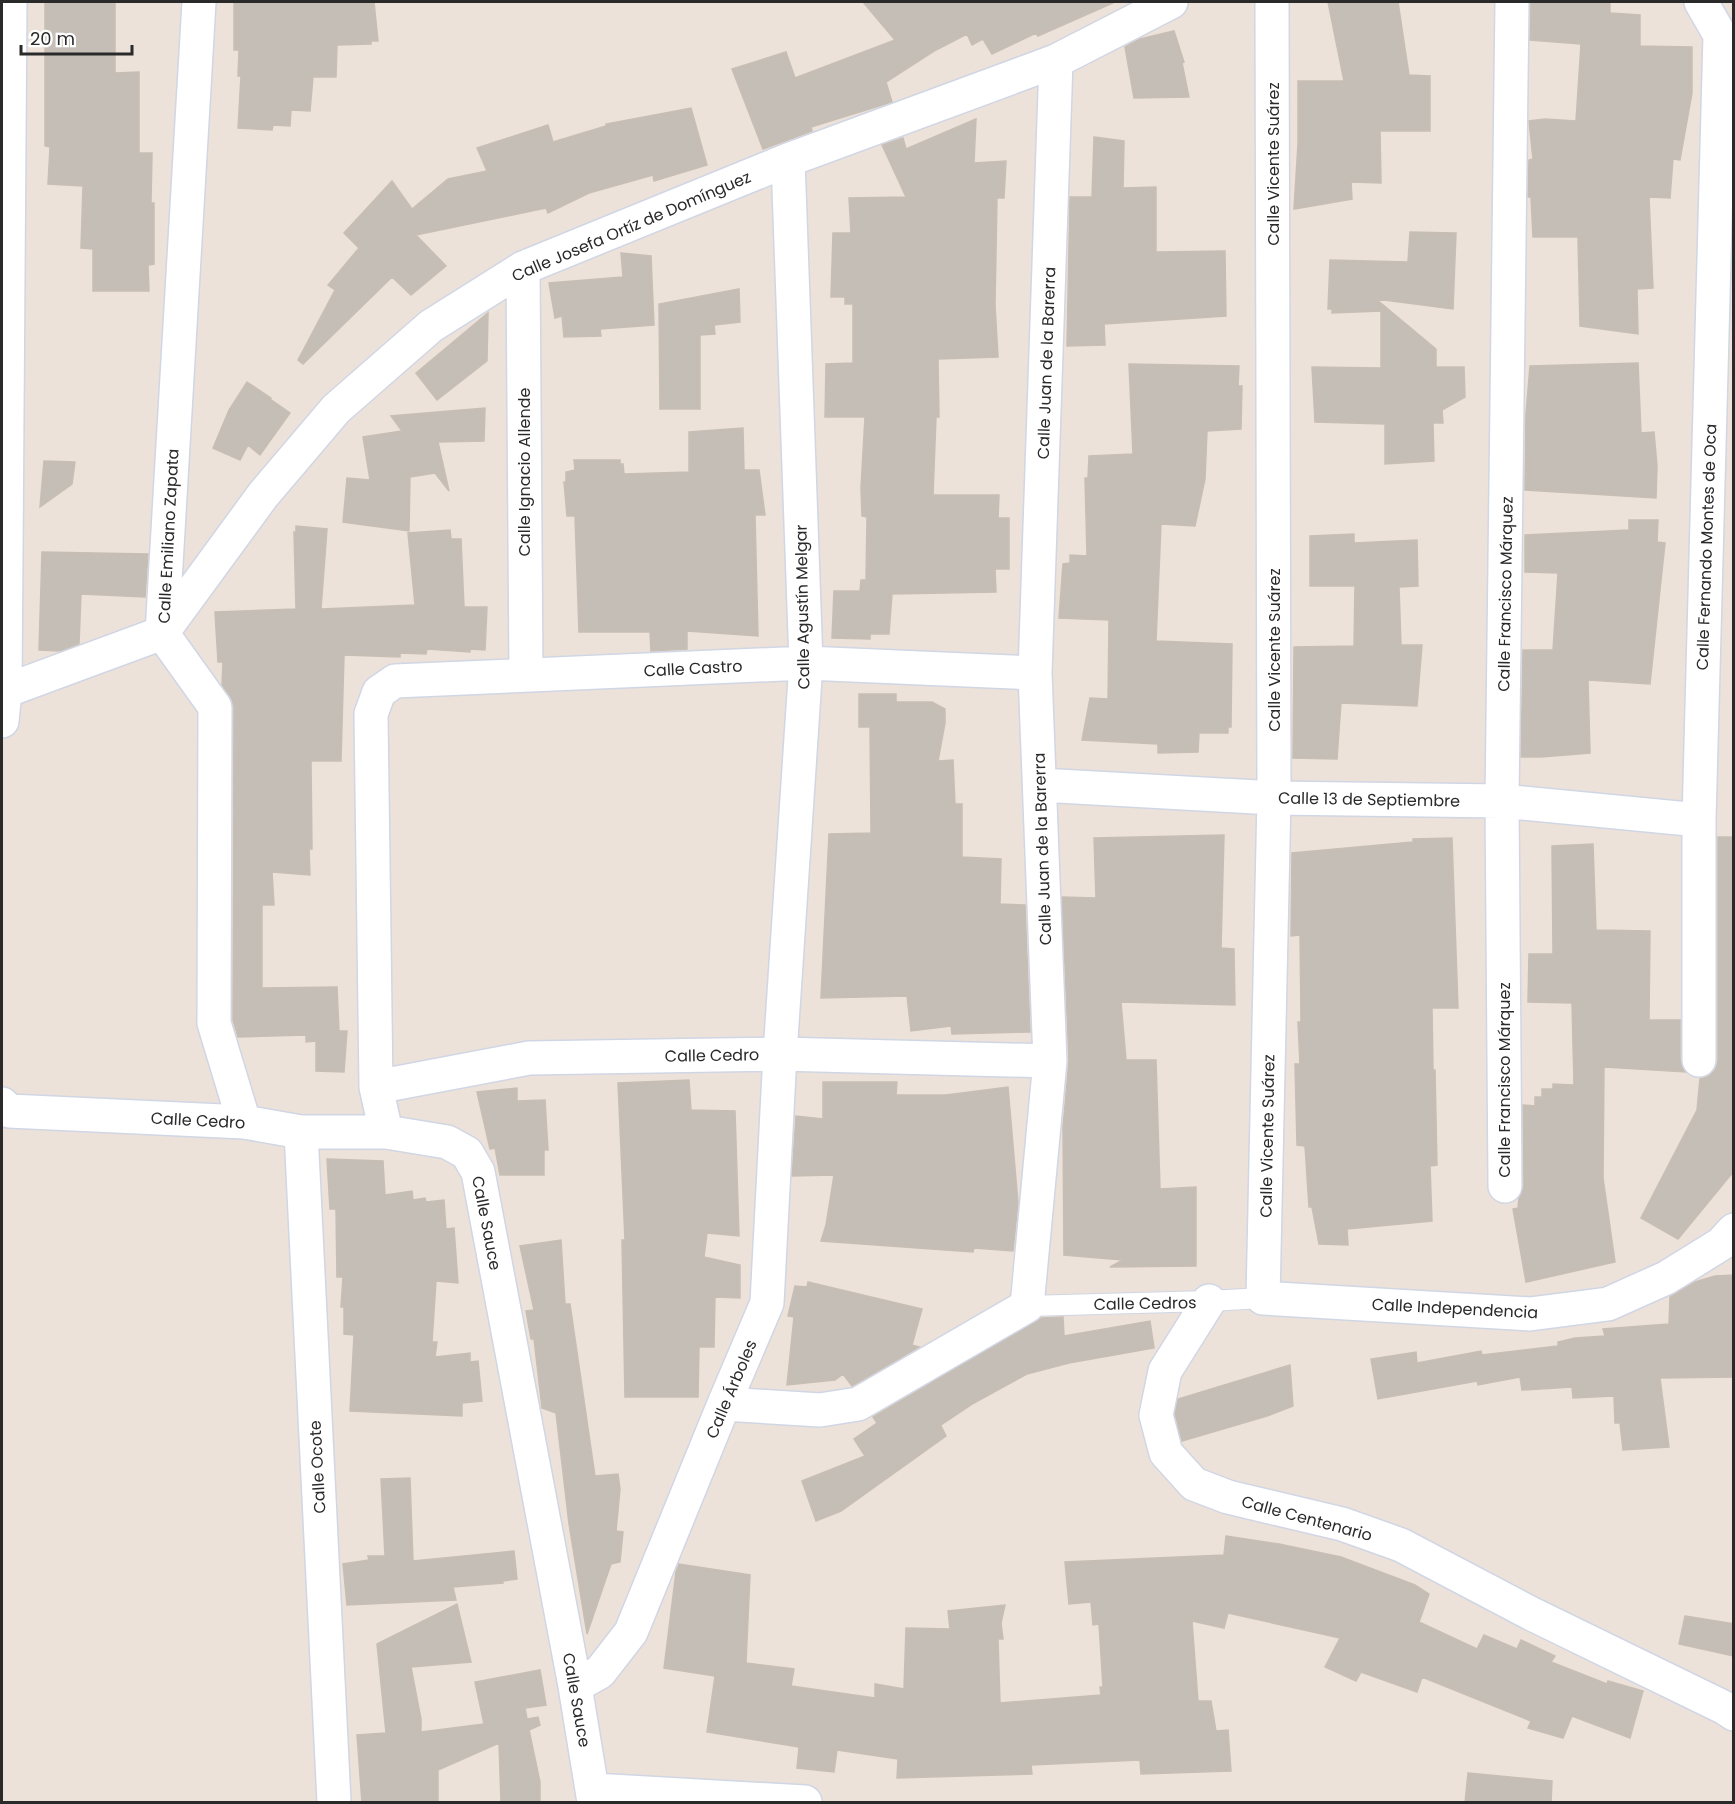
<svg xmlns="http://www.w3.org/2000/svg" width="1735" height="1804" viewBox="0 0 1735 1804" font-family="Poppins,sans-serif">
<style>
.building{fill:#c4beb6;stroke:#c8beb4;stroke-width:1.5}
.lines{fill:none;stroke-linecap:round;stroke-linejoin:round}
.service-casing{stroke:#d0d6e4;stroke-width:22}
.minor-casing{stroke:#d0d6e4;stroke-width:36}
.service{stroke:#fff;stroke-width:20}
.minor{stroke:#fff;stroke-width:33}
.labels{text-anchor:middle;stroke-width:6;stroke-linejoin:round;paint-order:stroke}
.street-label{font-size:16px;fill:#2a2a2a;stroke:#fff}
</style>
<rect width="100%" height="100%" fill="#ede2da"/>
<path class="building" d="M45,2H115V73L139,72V153H152L151,203H154V264L148,265L149,291H93V249L81,248L83,186L48,184L50,147L45,146Z
M234,2H374L378,41H371V44L337,45L336,77H313L310,111L291,110L290,126L273,125L272,130L238,128L241,76H238L239,50H234Z
M863,2H1115L1038,36L1036,33L992,54L983,39L972,45L967,34L934,51L886,82L892,102L811,127L812,131L763,149L732,69L786,52L795,78L895,40Z
M1328,2H1398L1409,75L1430,76V131H1380L1381,183L1351,182L1352,199L1294,209L1298,144V81H1344Z
M1531,2H1610V13L1640,15V46L1692,47V93L1680,160L1673,159L1670,198L1649,197L1653,288L1637,289L1638,334L1580,326L1578,237H1533L1531,197H1528L1529,160L1533,159L1529,121L1545,119L1576,121L1581,44L1530,40Z
M1174,31L1184,62L1182,63L1189,97L1134,98L1125,47L1140,39Z
M691,108L707,165L654,181L653,175L589,193L548,213L546,208L416,235L446,266L411,295L392,277L303,364L298,360L335,290L328,285L359,248L344,233L392,181L412,209L448,179L487,171L477,148L548,125L553,142L606,126V124Z
M976,119L974,163L1006,161L1004,198H997L995,305L998,357L938,359L939,417H936L933,495H999L998,518H1009V569H995L996,592L892,594L889,634H870V639L832,638L834,591H860L861,580H866L867,517L862,516L861,488L865,417H825L826,364L853,363V304H845V297H831L833,233H851L849,198L906,197L882,145L903,138L906,149Z
M1094,137L1124,141L1123,188L1156,187V252L1225,251L1226,316L1104,324L1105,345L1067,346L1070,197H1092Z
M1410,232L1456,233L1453,309L1376,299L1436,349V367H1464L1465,397L1442,410L1443,423H1433L1434,461L1385,464V424L1315,422L1312,367L1381,368V311L1332,313V309H1328L1330,260L1408,262Z
M621,253L651,256L654,325L600,329L601,336L564,337L562,316L555,318L549,283L623,277Z
M739,289L740,322L714,325L715,334L700,335V409H660L659,304Z
M488,313L487,361L437,400L416,373Z
M1638,363L1641,433L1654,432L1657,466L1656,498L1525,490L1526,414L1530,366Z
M1129,364L1239,366L1238,386H1242L1241,429L1207,431L1205,479L1195,526L1161,524L1156,641L1232,644L1231,727H1228V733H1199L1198,752L1158,753V744L1082,740L1090,698L1108,699L1109,620L1059,618L1063,564L1070,563V555L1087,556L1085,478H1088L1089,456L1133,454Z
M247,382L271,398L270,399L290,413L260,455L248,445L240,460L213,448L229,410Z
M485,408L484,441L438,442L449,491L435,473L410,477L409,531L343,522L347,478L370,480L363,437L402,431L391,416Z
M743,428L744,470H759L765,515H755L758,636L687,631V649L651,651L650,632H579L575,516H567L564,482H566V472L575,470L574,460H620V464H623L624,474L689,472V432Z
M44,461L75,462L72,484L40,507Z
M1629,520H1658L1657,542L1665,543L1650,684L1588,680L1590,753L1541,757H1521L1523,650H1553L1558,573L1525,572V535L1629,530Z
M296,526L327,529L321,609L415,605L408,533L450,530L451,539H461L464,607H487L485,650L470,649V652L427,649L426,654L400,653V657L344,655L341,761H311L312,849H309L310,875L272,872L274,905H262V988L337,987L339,1031H347L344,1072L316,1071V1041L306,1042V1035L238,1037L233,1020L234,707L230,696L222,685L223,662H218L215,612L296,609L294,532H296Z
M1354,534V543L1417,540L1418,586L1399,587L1401,645H1422L1417,706L1341,703L1337,759L1293,758L1294,647L1354,646L1355,586H1310V536Z
M42,552L148,554L145,597L81,594L79,644L60,651L39,650Z
M859,694H896V702H932L945,709V723L938,761L953,760L955,804H962V857L1001,859L1000,904L1025,905L1030,1032L952,1034L951,1026L911,1031L907,996L821,998L829,834L871,833L870,727H859Z
M1224,835L1221,948L1234,949L1235,1005L1121,1002L1126,1060H1156L1160,1189L1196,1187V1266L1110,1267L1123,1260L1064,1255L1063,1128L1069,1060L1062,897L1096,898L1094,838Z
M1718,837H1734V1171L1678,1239L1641,1218L1697,1110L1700,1079L1709,1076L1715,1070L1718,1061Z
M1452,838L1458,1008H1432L1433,1070H1435L1437,1165L1430,1166L1432,1221L1347,1229L1348,1245L1319,1244L1312,1207H1309L1305,1146L1297,1145L1295,1064H1300L1298,1022H1301L1300,935L1291,936L1292,853L1413,842V839Z
M1593,844L1596,930L1650,931L1649,1020H1680V1060L1686,1072L1604,1067L1603,1178L1615,1262L1526,1282L1513,1209L1518,1208L1519,1198L1524,1186L1523,1105L1535,1106V1097H1542V1089H1553V1084L1574,1085L1572,1003L1528,1002L1529,954H1553L1552,846Z
M689,1080L691,1110L735,1111L739,1236L707,1233L704,1257L740,1265V1298L715,1297L714,1347H699L698,1397H625L622,1240H625L618,1083Z
M823,1082H897L896,1095H946L1008,1087L1018,1203L1013,1251L974,1248L973,1252L821,1241L826,1225L834,1175L792,1176L796,1116L823,1119Z
M517,1088V1101L545,1100L548,1150H544V1175H500L495,1148L490,1149L477,1092Z
M327,1159L383,1161L385,1195L412,1191L413,1200L425,1198L426,1202L444,1200L446,1229L454,1228L458,1283L436,1281L432,1342H437L435,1357L470,1353V1362L478,1361L482,1401L462,1403V1416L350,1411L354,1335L344,1334V1307H341L343,1277H337L336,1209H330Z
M561,1240L565,1304H570L595,1476L618,1474L620,1489L616,1531L623,1532L620,1562L611,1564L587,1634L569,1524L556,1413L542,1408L534,1339H531L526,1311L534,1310L520,1246Z
M1734,1275V1377L1660,1378L1669,1447L1623,1450L1620,1423H1615L1614,1396L1573,1398L1572,1387L1522,1390L1520,1377L1478,1385L1477,1381L1378,1399L1371,1359L1416,1352L1417,1363L1481,1351L1482,1355L1558,1346V1342L1575,1338L1605,1336L1603,1329L1669,1324L1670,1297L1695,1282L1715,1276Z
M808,1282L922,1309L912,1345L919,1347L852,1386L843,1374L835,1380L787,1385L794,1317L788,1316L795,1286L807,1287Z
M1063,1317L1064,1336L1150,1321L1154,1348L1069,1363L1027,1374L974,1403L938,1427L941,1426L946,1436L841,1511L816,1521L802,1481L865,1456L854,1439L877,1423L873,1417L1041,1318Z
M1290,1365L1293,1406L1267,1416L1182,1441L1175,1414L1178,1399Z
M410,1478L413,1561L514,1551L517,1579L503,1581V1583L453,1587L456,1600L347,1605L343,1564L369,1560L368,1556H385L381,1479Z
M1226,1536L1279,1544L1341,1557L1415,1585L1429,1594L1419,1622L1477,1649L1484,1635L1517,1649L1521,1640L1555,1656L1551,1662L1607,1684L1608,1681L1643,1691L1630,1738L1572,1716L1563,1738L1528,1728L1531,1721L1422,1677L1417,1692L1361,1672L1356,1681L1325,1667L1340,1638L1228,1613L1224,1628L1192,1621L1198,1701H1211L1216,1731L1228,1730L1231,1771L1141,1774L1140,1760L1031,1765L1032,1774L897,1778L898,1759L837,1750L834,1772L797,1768L799,1747L707,1732L715,1676L664,1668L676,1572L679,1564L750,1575L746,1663L794,1669L791,1686L875,1698V1684L904,1689L906,1628L950,1629L948,1611L1005,1605L1001,1623L1003,1639H998L1000,1703L1101,1695L1100,1687H1103L1099,1624L1093,1625L1091,1602L1069,1604L1065,1562L1224,1555Z
M457,1604L471,1662L411,1667L421,1719V1732L484,1724L475,1682L540,1670L546,1705L525,1708L527,1719L538,1717L540,1725L529,1730L540,1782V1803H501L499,1743L438,1770V1803H362L357,1735L386,1733L377,1644Z
M1685,1616L1734,1624V1656L1679,1644Z
M1468,1773L1552,1781L1551,1803H1465Z"/>
<g class="lines">
<g class="service-casing">
<path id="service" d="M1027,1306L1209,1301L1263,1298"/>
</g>
<g class="minor-casing">
<path id="minor" d="M199,2L162,633L215,707L214,1023L244,1122
M1272,2L1274,798L1263,1298L1530,1314L1608,1304L1666,1278L1721,1244L1734,1230
M523,268L526,675
M5,691L162,633L263,495L336,409L431,326L523,268L788,160L1056,61L1171,2
M2,721L5,691L10,2
M1040,785L1274,798L1502,801L1699,820
M1699,1060V820L1720,35L1701,2
M376,1087L529,1058L780,1054L1050,1061
M2,1104L9,1111L244,1122L301,1132H386
M301,1132L334,1802
M1505,1186L1502,801L1512,2
M1209,1301L1165,1371L1156,1415L1166,1453L1194,1484L1228,1497L1342,1524L1401,1545L1530,1613L1725,1708L1734,1714
M724,1404L820,1410L858,1404L1027,1306L1050,1061L1035,673L1056,61
M575,1686L600,1672L631,1632L724,1404L767,1303L780,1054L806,663L788,160
M593,1790L805,1802
M594,1802L575,1686L478,1172L467,1153L447,1142L386,1132L376,1087L371,714L379,692L395,681L806,663L1035,673"/>
</g>
<use href="#service" class="service"/>
<use href="#minor" class="minor"/>
</g>
<g class="labels">
<g class="street-label">
<text transform="translate(1273 164) rotate(-90)" y="6">Calle Vicente Suárez</text>
<text transform="translate(631 226) rotate(-23)" y="6">Calle Josefa Ortíz de Domínguez</text>
<text transform="translate(1046 363) rotate(-88)" y="6">Calle Juan de la Barerra</text>
<text transform="translate(524 472) rotate(-90)" y="6">Calle Ignacio Allende</text>
<text transform="translate(168 536) rotate(-87)" y="6">Calle Emiliano Zapata</text>
<text transform="translate(1706 547) rotate(-88)" y="6">Calle Fernando Montes de Oca</text>
<text transform="translate(1505 594) rotate(-89)" y="6">Calle Francisco Márquez</text>
<text transform="translate(802 607) rotate(-91)" y="6">Calle Agustín Melgar</text>
<text transform="translate(1274 650) rotate(-90)" y="6">Calle Vicente Suárez</text>
<text transform="translate(693 668) rotate(-3)" y="6">Calle Castro</text>
<text transform="translate(1369 799) rotate(1)" y="6">Calle 13 de Septiembre</text>
<text transform="translate(1042 849) rotate(-92)" y="6">Calle Juan de la Barerra</text>
<text transform="translate(712 1055) rotate(-1)" y="6">Calle Cedro</text>
<text transform="translate(1504 1080) rotate(-90)" y="6">Calle Francisco Márquez</text>
<text transform="translate(198 1120) rotate(3)" y="6">Calle Cedro</text>
<text transform="translate(1267 1136) rotate(-89)" y="6">Calle Vicente Suárez</text>
<text transform="translate(487 1223) rotate(79)" y="6">Calle Sauce</text>
<text transform="translate(1145 1303) rotate(-1)" y="6">Calle Cedros</text>
<text transform="translate(1455 1308) rotate(3)" y="6">Calle Independencia</text>
<text transform="translate(731 1389) rotate(-67)" y="6">Calle Árboles</text>
<text transform="translate(317 1467) rotate(-93)" y="6">Calle Ocote</text>
<text transform="translate(1307 1518) rotate(15)" y="6">Calle Centenario</text>
<text transform="translate(577 1700) rotate(80)" y="6">Calle Sauce</text>
</g>
</g>
<rect width="1735" height="1804" fill="none" stroke="#2a2a2a" stroke-width="6"/>
<path d="M21 45v9h111v-9" fill="none" stroke="#2a2a2a" stroke-width="3"/>
<text x="30" y="45" font-size="18" fill="#2a2a2a" stroke="#ffffff" stroke-width="4.5" paint-order="stroke">20 m</text>
</svg>
